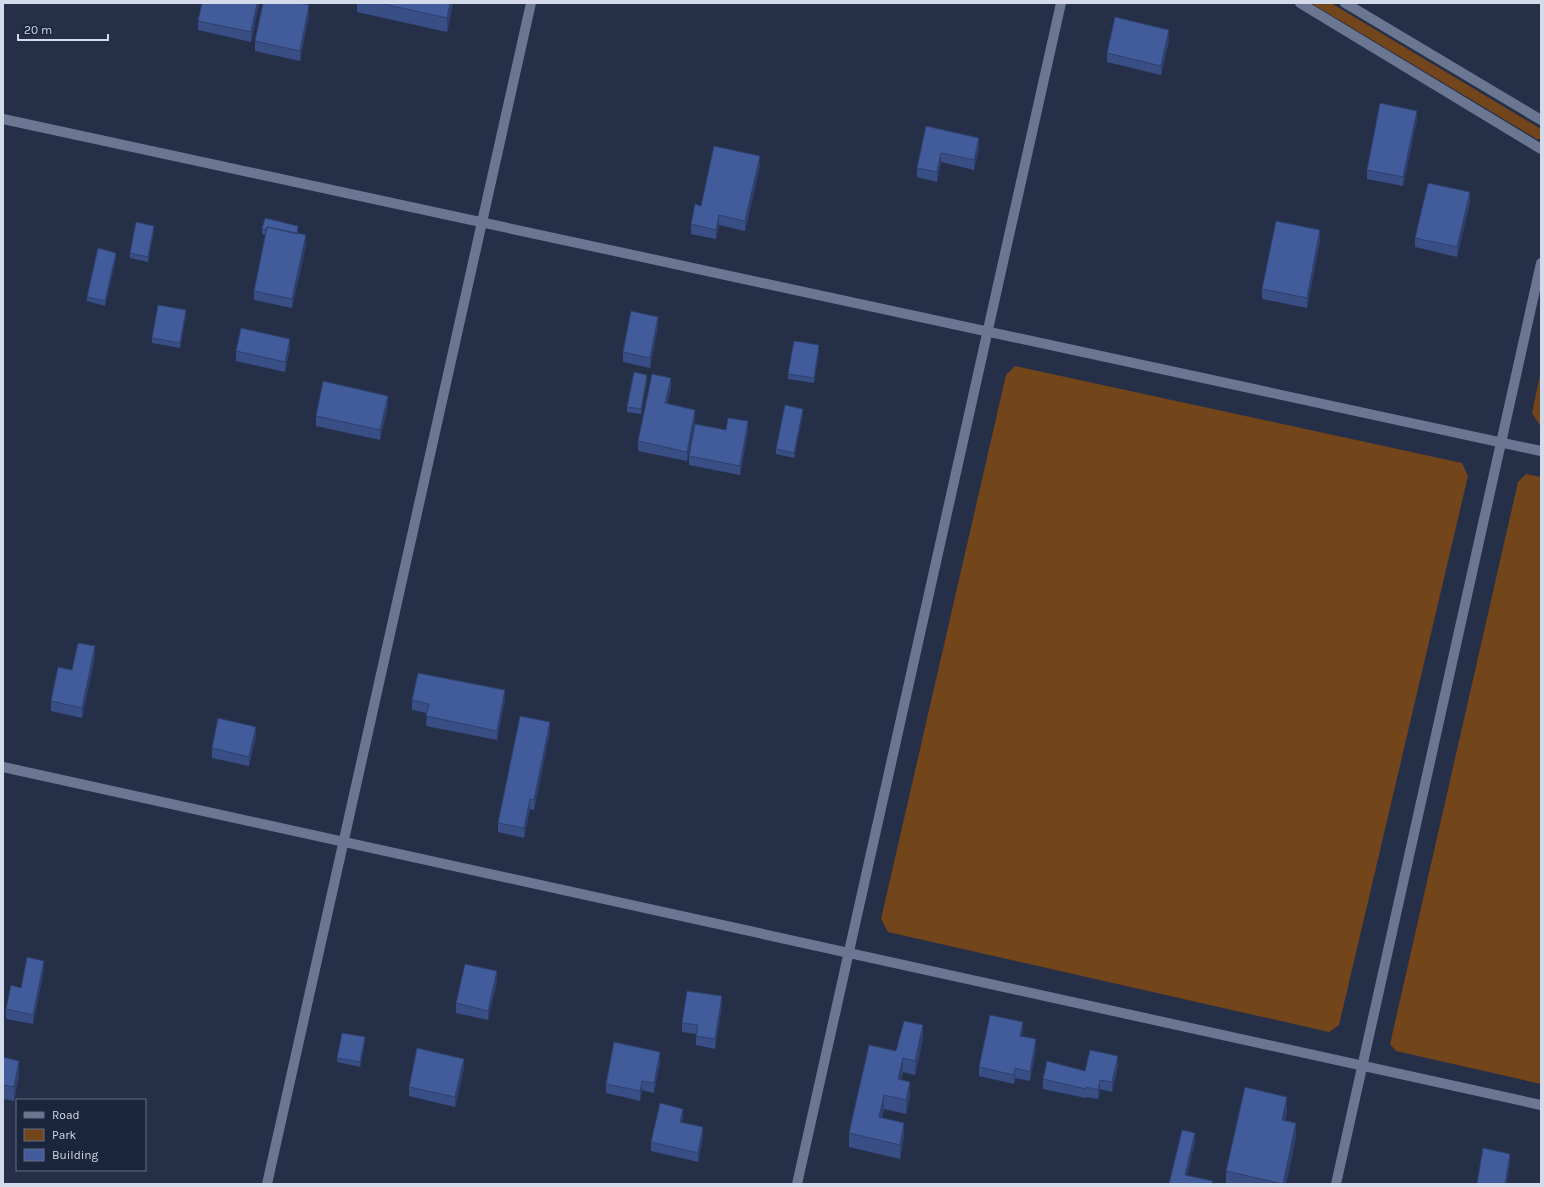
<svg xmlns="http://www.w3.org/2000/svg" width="1544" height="1187" viewBox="0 0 1544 1187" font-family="Karla,sans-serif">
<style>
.green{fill:#73451a}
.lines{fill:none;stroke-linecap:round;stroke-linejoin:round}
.minor{stroke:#6a7692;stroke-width:10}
.wall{fill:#384e85}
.shaded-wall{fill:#2e406c}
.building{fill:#415b9b;stroke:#2e406c}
</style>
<rect width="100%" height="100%" fill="#252f47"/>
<path class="green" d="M1311,3H1331L1541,129V139H1537Z
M1015,366L1462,463L1468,476L1339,1025L1329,1032L888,932L881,919L1006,375Z
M1541,371V427L1532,413Z
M1526,474L1541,477V1084L1396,1051L1390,1044L1518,482Z"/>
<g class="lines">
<path class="minor" d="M1300,3L1541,149
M1345,3L1541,120
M3,119L1541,451
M3,767L1541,1105
M267,1184L531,3
M797,1184L1061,3
M1336,1184L1541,263"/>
</g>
<path class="wall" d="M259,3L251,42L198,30V21Z
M357,3H453L447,32L357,12Z
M309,14L300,61L255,51V41Z
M1169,40L1161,75L1107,62V53Z
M1417,120L1403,186L1367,179V170Z
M926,126L979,147L974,170L941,162L937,182L917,177V168Z
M760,166L745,231L719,225L716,239L691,234V224L701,206Z
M1470,202L1457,257L1415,247V238Z
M262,229L298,230V234L306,245L292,308L254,300V291L266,235L262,234Z
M154,230L148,262L130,258V253Z
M1320,240L1307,308L1262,299V289Z
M116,258L105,306L87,301V297Z
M186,315L180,348L152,343V338Z
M658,326L650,368L623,362V352Z
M290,348L285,372L236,361V351Z
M819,350L814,383L788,379V374Z
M647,380L641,414L627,412V407Z
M671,388L667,404L695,419L687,461L638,451V441Z
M388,405L380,440L316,426V416Z
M803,414L794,458L776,454V449Z
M726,430L748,431L740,475L689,465V456Z
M95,656L82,718L51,711V701Z
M505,699L497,740L426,726L427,713L412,710V700Z
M550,731L534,810L530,809L524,838L498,832V823Z
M256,736L249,766L212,758V748Z
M44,970L33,1024L6,1019V1009L21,988Z
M497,981L488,1020L456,1013V1003Z
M722,1005L715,1049L696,1045V1034L682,1032V1023Z
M1023,1032L1022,1036L1036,1049L1030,1081L1015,1078L1014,1084L979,1076V1067Z
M923,1039L915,1075L903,1072L901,1079L910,1096L906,1114L884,1109L882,1118L904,1137L900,1159L849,1147V1133L896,1051Z
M365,1042L360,1067L337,1062V1058Z
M3,1057L19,1075L14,1101L3,1099Z
M660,1062L654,1093L642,1090L640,1101L606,1093V1084Z
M1118,1066L1112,1092L1100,1089L1098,1099L1086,1097V1098L1043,1089V1079L1085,1071Z
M464,1068L455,1107L409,1096V1087Z
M1287,1110L1285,1121L1296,1137L1286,1184H1226V1171Z
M683,1118L682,1122L703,1137L698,1162L651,1151V1142Z"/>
<path class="shaded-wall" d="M257,3H259V5L251,42V32Z
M450,3H453L447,32V18Z
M309,5V14L300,61V51Z
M1169,30V40L1161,75V66Z
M1417,111V120L1403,186V177Z
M979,138V147L974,170V160Z
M941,153V162L937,182V172Z
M760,156V166L745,231V221Z
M1470,192V202L1457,257V247Z
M719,215V225L716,239V230Z
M154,226V230L148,262V257Z
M1320,230V240L1307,308V298Z
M306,235V245L292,308V299Z
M116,253V258L105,306V301Z
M186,310V315L180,348V343Z
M658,317V326L650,368V358Z
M290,339V348L285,372V362Z
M819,345V350L814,383V378Z
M647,375V380L641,414V409Z
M671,378V388L665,413V403Z
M388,396V405L380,440V430Z
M803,409V414L794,458V453Z
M695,410V419L687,461V452Z
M748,421V431L740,475V466Z
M95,646V656L82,718V708Z
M505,690V699L497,740V731Z
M550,722V731L534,810V800Z
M256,727V736L249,766V757Z
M530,799V809L524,838V828Z
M44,961V970L33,1024V1015Z
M497,971V981L488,1020V1011Z
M722,996V1005L715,1049V1039Z
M1023,1022V1032L1020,1045V1036Z
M923,1025V1039L915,1075V1061Z
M365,1037V1042L360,1067V1062Z
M1036,1039V1049L1030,1081V1072Z
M660,1052V1062L654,1093V1083Z
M1118,1056V1066L1112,1092V1082Z
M903,1058V1072L898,1093V1079Z
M464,1059V1068L455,1107V1097Z
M19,1061V1075L14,1101V1087Z
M1015,1068V1078L1014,1084V1075Z
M1100,1080V1089L1098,1099V1090Z
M642,1081V1090L640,1101V1091Z
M910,1082V1096L906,1114V1100Z
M884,1095V1109L879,1131V1117Z
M1287,1097V1110L1282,1134V1120Z
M683,1109V1118L680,1131V1122Z
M904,1123V1137L900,1159V1145Z
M1296,1123V1137L1286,1184H1283Z
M703,1127V1137L698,1162V1153Z
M1195,1133V1143L1185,1184V1175Z
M1510,1154V1163L1507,1184H1505Z"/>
<path class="building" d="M202,3H257L251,32L198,21Z
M263,3H300L309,5L300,51L255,41Z
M379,3H450L447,18Z
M1115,17L1169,30L1161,66L1107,53Z
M1380,103L1417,111L1403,177L1367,170Z
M926,126L979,138L974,160L941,153L937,172L917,168Z
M714,146L760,156L745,221L719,215L716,230L691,224L695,204L701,206Z
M1428,183L1470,192L1457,247L1415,238Z
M265,218L298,226L297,234L267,227V230L262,229Z
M1276,221L1320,230L1307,298L1262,289Z
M136,222L154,226L148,257L130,253Z
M267,227L306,235L292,299L254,291Z
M98,248L116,253L105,301L87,297Z
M158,305L186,310L180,343L152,338Z
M631,311L658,317L650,358L623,352Z
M241,328L290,339L285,362L236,351Z
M794,341L819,345L814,378L788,374Z
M634,372L647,375L641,409L627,407Z
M652,374L671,378L665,403L695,410L687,452L638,441Z
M323,381L388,396L380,430L316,416Z
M785,405L803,409L794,453L776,449Z
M728,418L748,421L740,466L689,456L695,424L726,430Z
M78,643L95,646L82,708L51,701L58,667L72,670Z
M418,673L505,690L497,731L426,716L429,704L412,700Z
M520,716L550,722L534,800L530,799L524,828L498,823Z
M218,718L256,727L249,757L212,748Z
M27,957L44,961L33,1015L6,1009L11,985L21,988Z
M465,964L497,971L488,1011L456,1003Z
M687,991L722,996L715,1039L696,1036L698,1025L682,1023Z
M990,1015L1023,1022L1020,1036L1036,1039L1030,1072L1015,1068L1014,1075L979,1067Z
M904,1021L923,1025L915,1061L903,1058L898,1079L910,1082L906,1100L884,1095L879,1117L904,1123L900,1145L849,1133L869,1045L896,1051Z
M342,1033L365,1037L360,1062L337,1058Z
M614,1042L660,1052L654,1083L642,1081L640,1091L606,1084Z
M417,1048L464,1059L455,1097L409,1087Z
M1090,1050L1118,1056L1112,1082L1100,1080L1098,1090L1086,1087V1089L1043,1079L1047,1061L1085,1071Z
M3,1057L19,1061L14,1087L3,1085Z
M1245,1087L1287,1097L1282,1120L1296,1123L1283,1184L1226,1171Z
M660,1103L683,1109L680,1122L703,1127L698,1153L651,1142Z
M1182,1130L1195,1133L1185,1175L1213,1181L1212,1184H1169Z
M1483,1148L1510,1154L1505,1184H1477Z"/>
<rect width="1544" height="1187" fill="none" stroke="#d3dbea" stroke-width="8"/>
<rect x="16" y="1099" width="130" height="72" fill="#1b253c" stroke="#656e82"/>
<rect x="24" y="1112" width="20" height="6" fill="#6a7692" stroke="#656e82"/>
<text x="52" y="1119" font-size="12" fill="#d3dbea">Road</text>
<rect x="24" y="1129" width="20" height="12" fill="#73451a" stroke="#656e82"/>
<text x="52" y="1139" font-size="12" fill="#d3dbea">Park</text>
<rect x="24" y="1149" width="20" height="12" fill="#415b9b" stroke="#656e82"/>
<text x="52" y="1159" font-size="12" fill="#d3dbea">Building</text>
<path d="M18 34v6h90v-6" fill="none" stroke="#d3dbea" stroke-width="2"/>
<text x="24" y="34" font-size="12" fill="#d3dbea" stroke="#1b253c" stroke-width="3" paint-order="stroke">20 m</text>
</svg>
